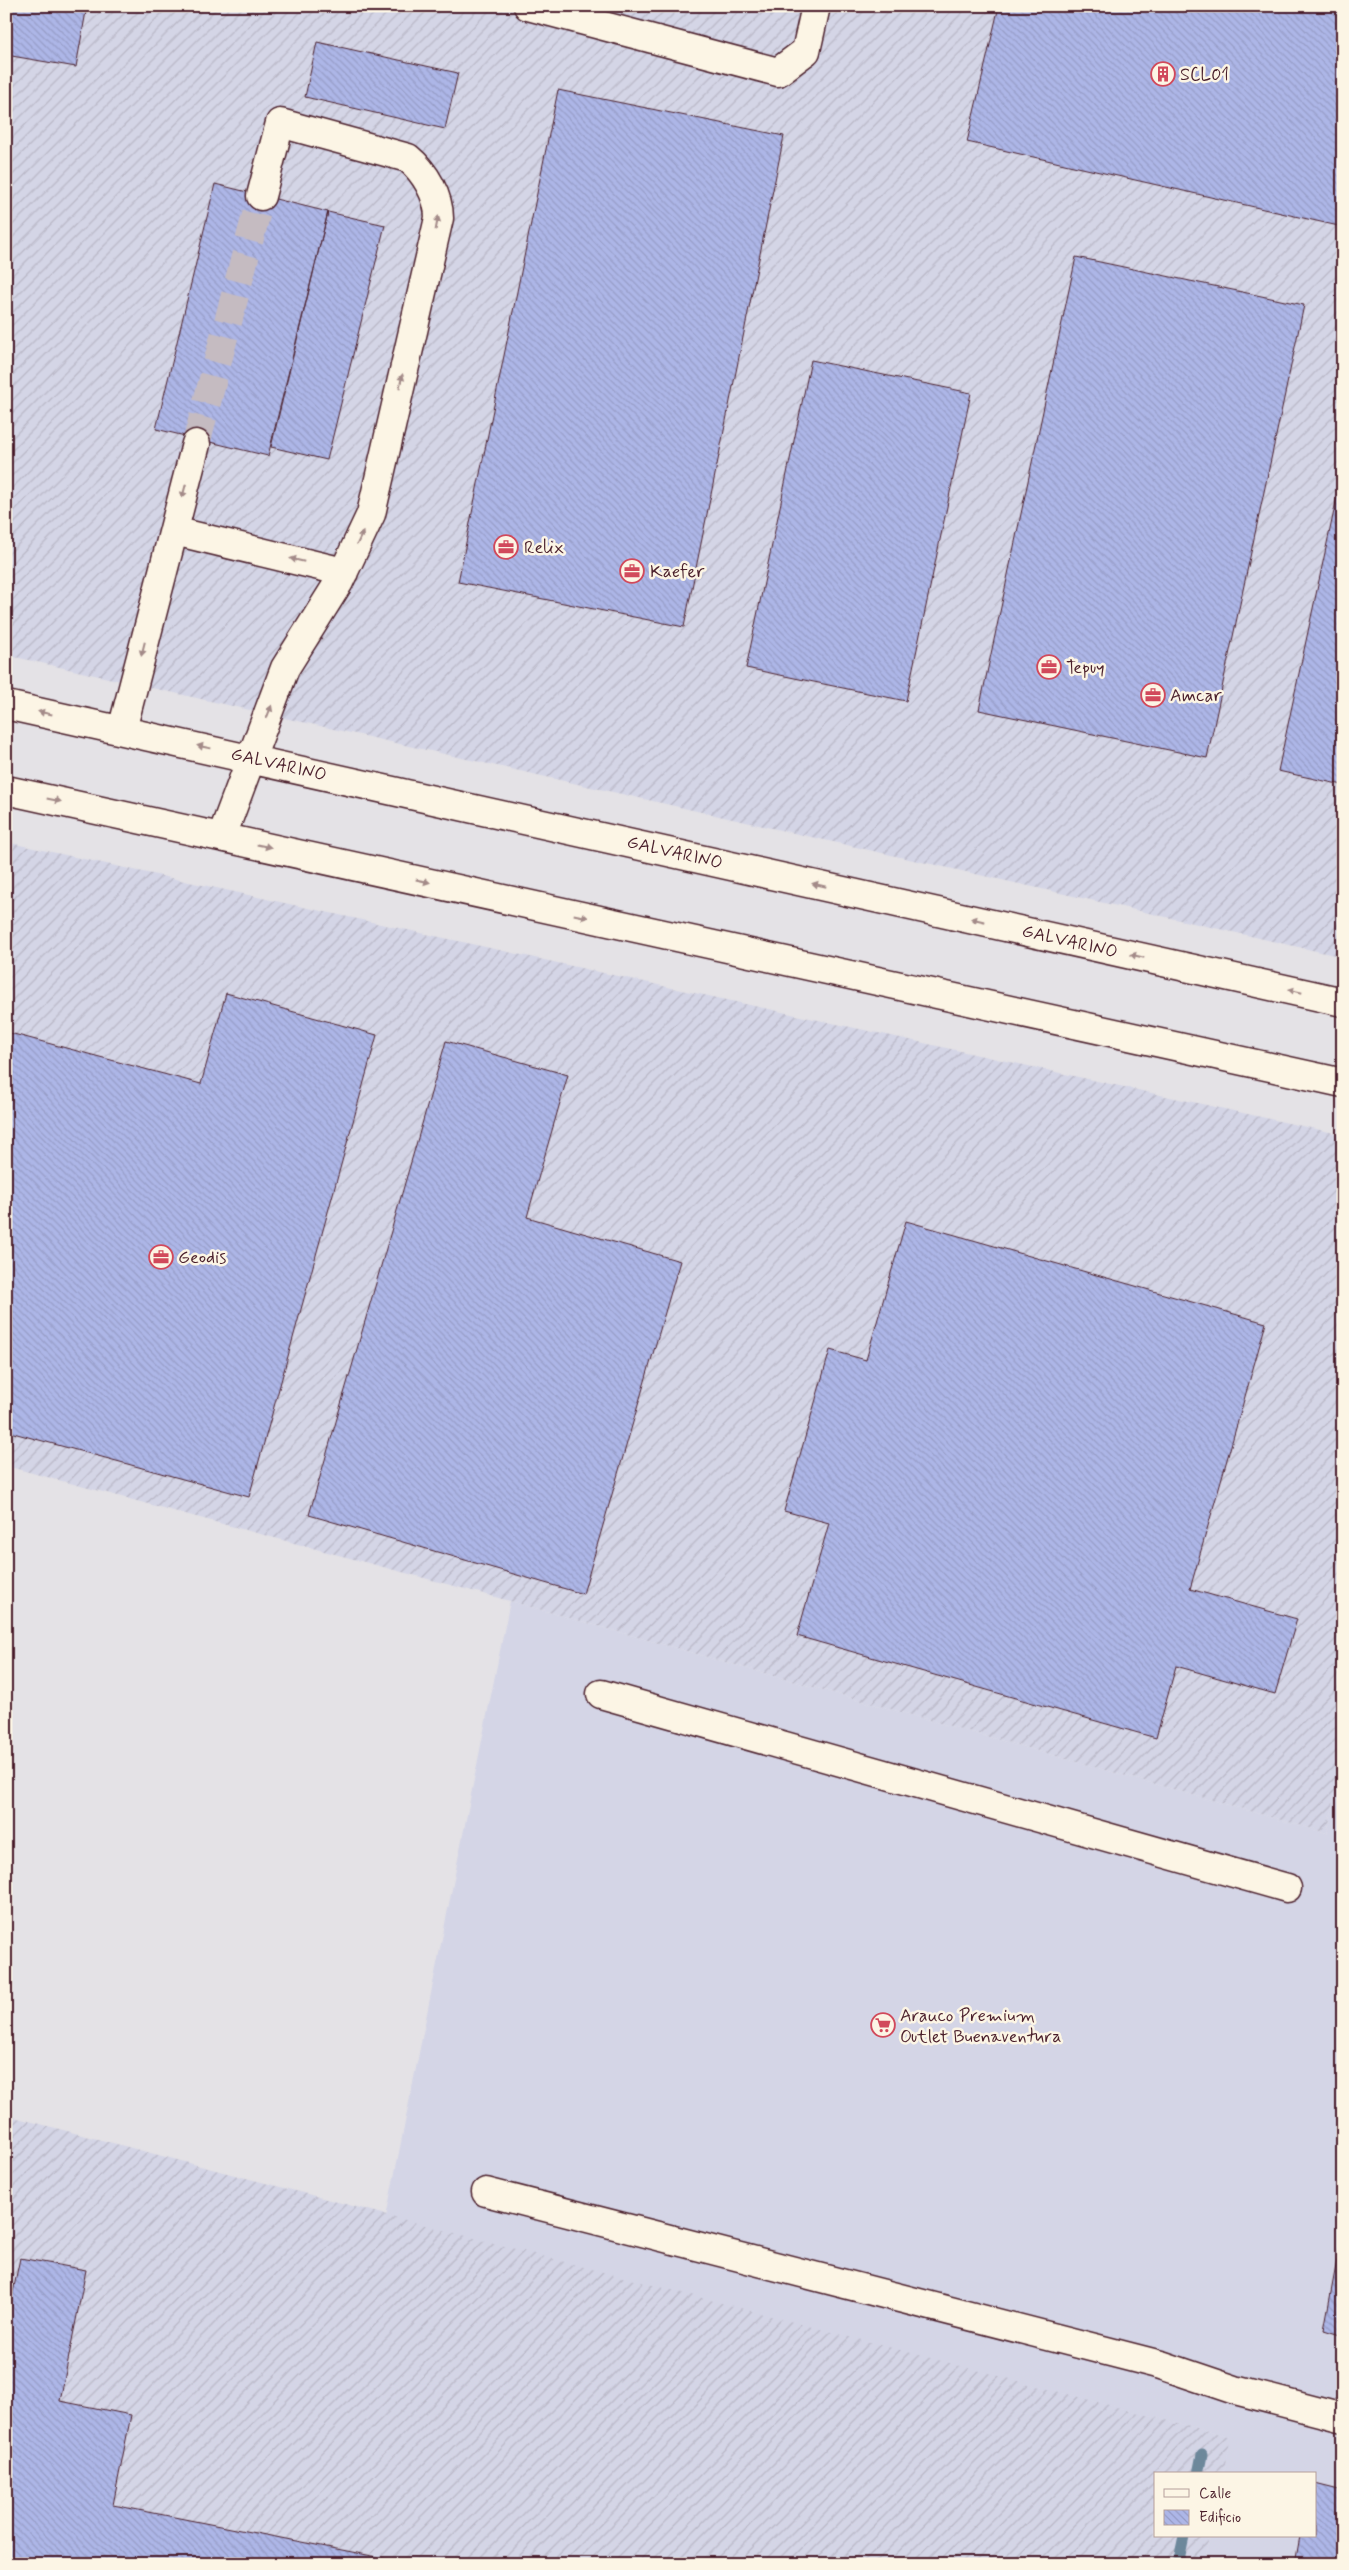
<svg xmlns="http://www.w3.org/2000/svg" width="1349" height="2570" viewBox="0 0 1349 2570" font-family="Mynerve,sans-serif">
<style>
.built{fill:#d4d5e6}
.industrial{fill:url(#industrial-furrows)}
.lines{fill:none;stroke-linecap:round;stroke-linejoin:round}
.stream{stroke:#6d889b;stroke-width:11}
.building{fill:url(#building-back-hatch);stroke:#4a1f2b}
.minor-tunnel{stroke:#c5bbc1;stroke-width:28;stroke-dasharray:28 14;stroke-linecap:butt}
.minor-casing{stroke:#4a1f2b;stroke-width:31}
.minor{stroke:#fcf5e5;stroke-width:28}
.oneway{fill:#a38a88}
.labels{text-anchor:middle;stroke-width:5;stroke-linejoin:round;paint-order:stroke}
.poi-label{font-size:18px;fill:#4a1f2b;stroke:#fcf5e5;text-anchor:start}
.street-label{font-size:18px;fill:#4a1f2b;stroke:#fcf5e5}
</style>
<defs>
<pattern id="industrial-furrows" width="10" height="10" patternUnits="userSpaceOnUse" patternTransform="scale(1.25)"><rect width="10" height="10" fill="#d4d5e6"/><path d="M-1 1l2-2M0 10L10 0M9 11l2-2" fill="none" stroke="#b8b6c5"/></pattern>
<pattern id="building-back-hatch" width="6" height="6" patternUnits="userSpaceOnUse" patternTransform="scale(1.25)"><rect width="6" height="6" fill="#adb6e7"/><path d="M-1 5l2 2M0 0l6 6M5-1l2 2" fill="none" stroke="#969cc6"/></pattern>
</defs>
<rect width="100%" height="100%" fill="#e4e2e6"/>
<filter id="ink" filterUnits="userSpaceOnUse"><feTurbulence type="fractalNoise" baseFrequency=".02" numOctaves="2"/><feDisplacementMap in="SourceGraphic" scale="10" xChannelSelector="R" yChannelSelector="G"/><feConvolveMatrix kernelMatrix="1 2 1 2 8 2 1 2 1" color-interpolation-filters="sRGB"/></filter>
<g filter="url(#ink)">
<path class="built" d="M510,1601L1327,1833L1343,1760V2564H1204L1209,2536H1315V2474H1223L1230,2437L386,2217Z"/>
<path class="industrial" d="M6,6H1343V957L6,655Z
M6,842L1343,1135V1760L1327,1833L510,1601L6,1466Z
M6,2115L1231,2437L1223,2474H1155V2536H1209L1204,2564H6Z"/>
<g class="lines">
<path class="stream" d="M1198,2474L1202,2454
M1178,2564L1184,2536"/>
</g>
<path class="building" d="M9,6H87L76,67L6,55V24Z
M999,6H1343V227L967,142Z
M317,42L458,73L445,129L305,97Z
M558,90L784,136L684,627L458,582Z
M215,184L328,212L268,456L156,429Z
M328,212L385,225L327,460L271,447Z
M1076,257L1304,305L1207,758L979,710Z
M811,360L971,393L906,701L746,668Z
M1343,469V785L1278,771Z
M226,993L377,1035L249,1497L6,1431V1032L201,1084Z
M446,1041L568,1075L527,1217L680,1261L583,1594L309,1515Z
M906,1221L1266,1323L1190,1589L1297,1619L1275,1694L1176,1666L1156,1738L797,1636L829,1523L784,1511L830,1350L866,1360Z
M1343,2228V2336L1324,2330Z
M20,2258L86,2270L60,2401L131,2415L113,2505L413,2564H6V2326Z
M1315,2484L1343,2491V2564H1295L1300,2536H1315Z"/>
<g class="lines">
<path class="minor-tunnel" d="M196,444L261,196"/>
<g class="minor-casing">
<path id="minor" d="M528,6L778,72L806,51L816,6
M174,531L344,572
M6,705L1343,1002
M122,730L196,444
M6,790L1343,1083
M222,836L285,668L339,582L371,514L439,218C439,196 425,172 408,158L280,123L261,196
M601,1694L1287,1888
M486,2192L1161,2365L1235,2390L1343,2418"/>
</g>
<use href="#minor" class="minor"/>
</g>
<defs><path id="oneway-solid" d="M-6-.8H1V-3.2L6.5 0L1 3.2V.8H-6Z" transform="scale(1.25)"/></defs>
<g class="oneway">
<use href="#oneway-solid" transform="translate(437 223) rotate(-79)"/>
<use href="#oneway-solid" transform="translate(401 381) rotate(-77)"/>
<use href="#oneway-solid" transform="translate(184 491) rotate(105)"/>
<use href="#oneway-solid" transform="translate(360 538) rotate(-65)"/>
<use href="#oneway-solid" transform="translate(297 560) rotate(-167)"/>
<use href="#oneway-solid" transform="translate(143 649) rotate(104)"/>
<use href="#oneway-solid" transform="translate(269 712) rotate(-69)"/>
<use href="#oneway-solid" transform="translate(45 713) rotate(-168)"/>
<use href="#oneway-solid" transform="translate(204 747) rotate(-168)"/>
<use href="#oneway-solid" transform="translate(54 800) rotate(12)"/>
<use href="#oneway-solid" transform="translate(264 846) rotate(12)"/>
<use href="#oneway-solid" transform="translate(423 881) rotate(12)"/>
<use href="#oneway-solid" transform="translate(819 885) rotate(-167)"/>
<use href="#oneway-solid" transform="translate(581 916) rotate(12)"/>
<use href="#oneway-solid" transform="translate(978 920) rotate(-167)"/>
<use href="#oneway-solid" transform="translate(1137 956) rotate(-167)"/>
<use href="#oneway-solid" transform="translate(1295 991) rotate(-167)"/>
</g>
</g>
<defs>
<g id="building-ring" transform="scale(1.25)"><circle r="9.5" fill="#fcf5e5" stroke="#d1495b" stroke-width="1.5"/><path d="M-4-6H4V6H1V3H-1V6H-4ZM-2.5-4.3h1.7v1.8h-1.7ZM.8-4.3h1.7v1.8H.8ZM-2.5-1h1.7V.8h-1.7ZM.8-1h1.7V.8H.8Z" fill="#d1495b"/></g>
<g id="office-ring" transform="scale(1.25)"><circle r="9.5" fill="#fcf5e5" stroke="#d1495b" stroke-width="1.5"/><path d="M-6-3h4V-5.5h4V-3h4V5H-6ZM-1-4.5V-3h2v-1.5ZM-6 0V1H6V0Z" fill="#d1495b"/></g>
<g id="supermarket-ring" transform="scale(1.25)"><circle r="9.5" fill="#fcf5e5" stroke="#d1495b" stroke-width="1.5"/><path d="M-6-5.5h2.5l.6 2H6L4.5 2H-2.5L-4.4-4H-6ZM-1.5 3.2a1.3 1.3 0 1 0 .1 0ZM3 3.2a1.3 1.3 0 1 0 .1 0Z" fill="#d1495b"/></g>
</defs>
<g fill-rule="evenodd">
<use href="#building-ring" x="1163" y="74"/>
<use href="#office-ring" x="506" y="547"/>
<use href="#office-ring" x="632" y="571"/>
<use href="#office-ring" x="1049" y="667"/>
<use href="#office-ring" x="1153" y="695"/>
<use href="#office-ring" x="161" y="1257"/>
<use href="#supermarket-ring" x="883" y="2025"/>
</g>
<g class="labels">
<g class="poi-label">
<text x="1180" y="80">SCL01</text>
<text x="524" y="553">Relix</text>
<text x="650" y="577">Kaefer</text>
<text x="1066" y="673">Tepuy</text>
<text x="1170" y="701">Amcar</text>
<text x="178" y="1263">Geodis</text>
<text x="900" y="2021">Arauco Premium<tspan x="900" dy="21">Outlet Buenaventura</tspan></text>
</g>
<g class="street-label">
<text transform="translate(279 764) rotate(13)" y="6">GALVARINO</text>
<text transform="translate(675 852) rotate(13)" y="6">GALVARINO</text>
<text transform="translate(1070 941) rotate(13)" y="6">GALVARINO</text>
</g>
</g>
<rect width="1349" height="2570" fill="none" stroke="#fcf5e5" stroke-width="25"/>
<rect x="12" y="12" width="1324" height="2545" fill="none" stroke="#4a1f2b" stroke-width="2" filter="url(#ink)"/>
<rect x="1154" y="2472" width="162" height="65" fill="#fcf5e5" stroke="#b59f9b"/>
<rect x="1164" y="2489" width="25" height="8" fill="#fcf5e5" stroke="#b59f9b"/>
<text x="1199" y="2498" font-size="15" fill="#4a1f2b">Calle</text>
<rect x="1164" y="2510" width="25" height="15" fill="url(#building-back-hatch)" stroke="#b59f9b"/>
<text x="1199" y="2522" font-size="15" fill="#4a1f2b">Edificio</text>
</svg>
